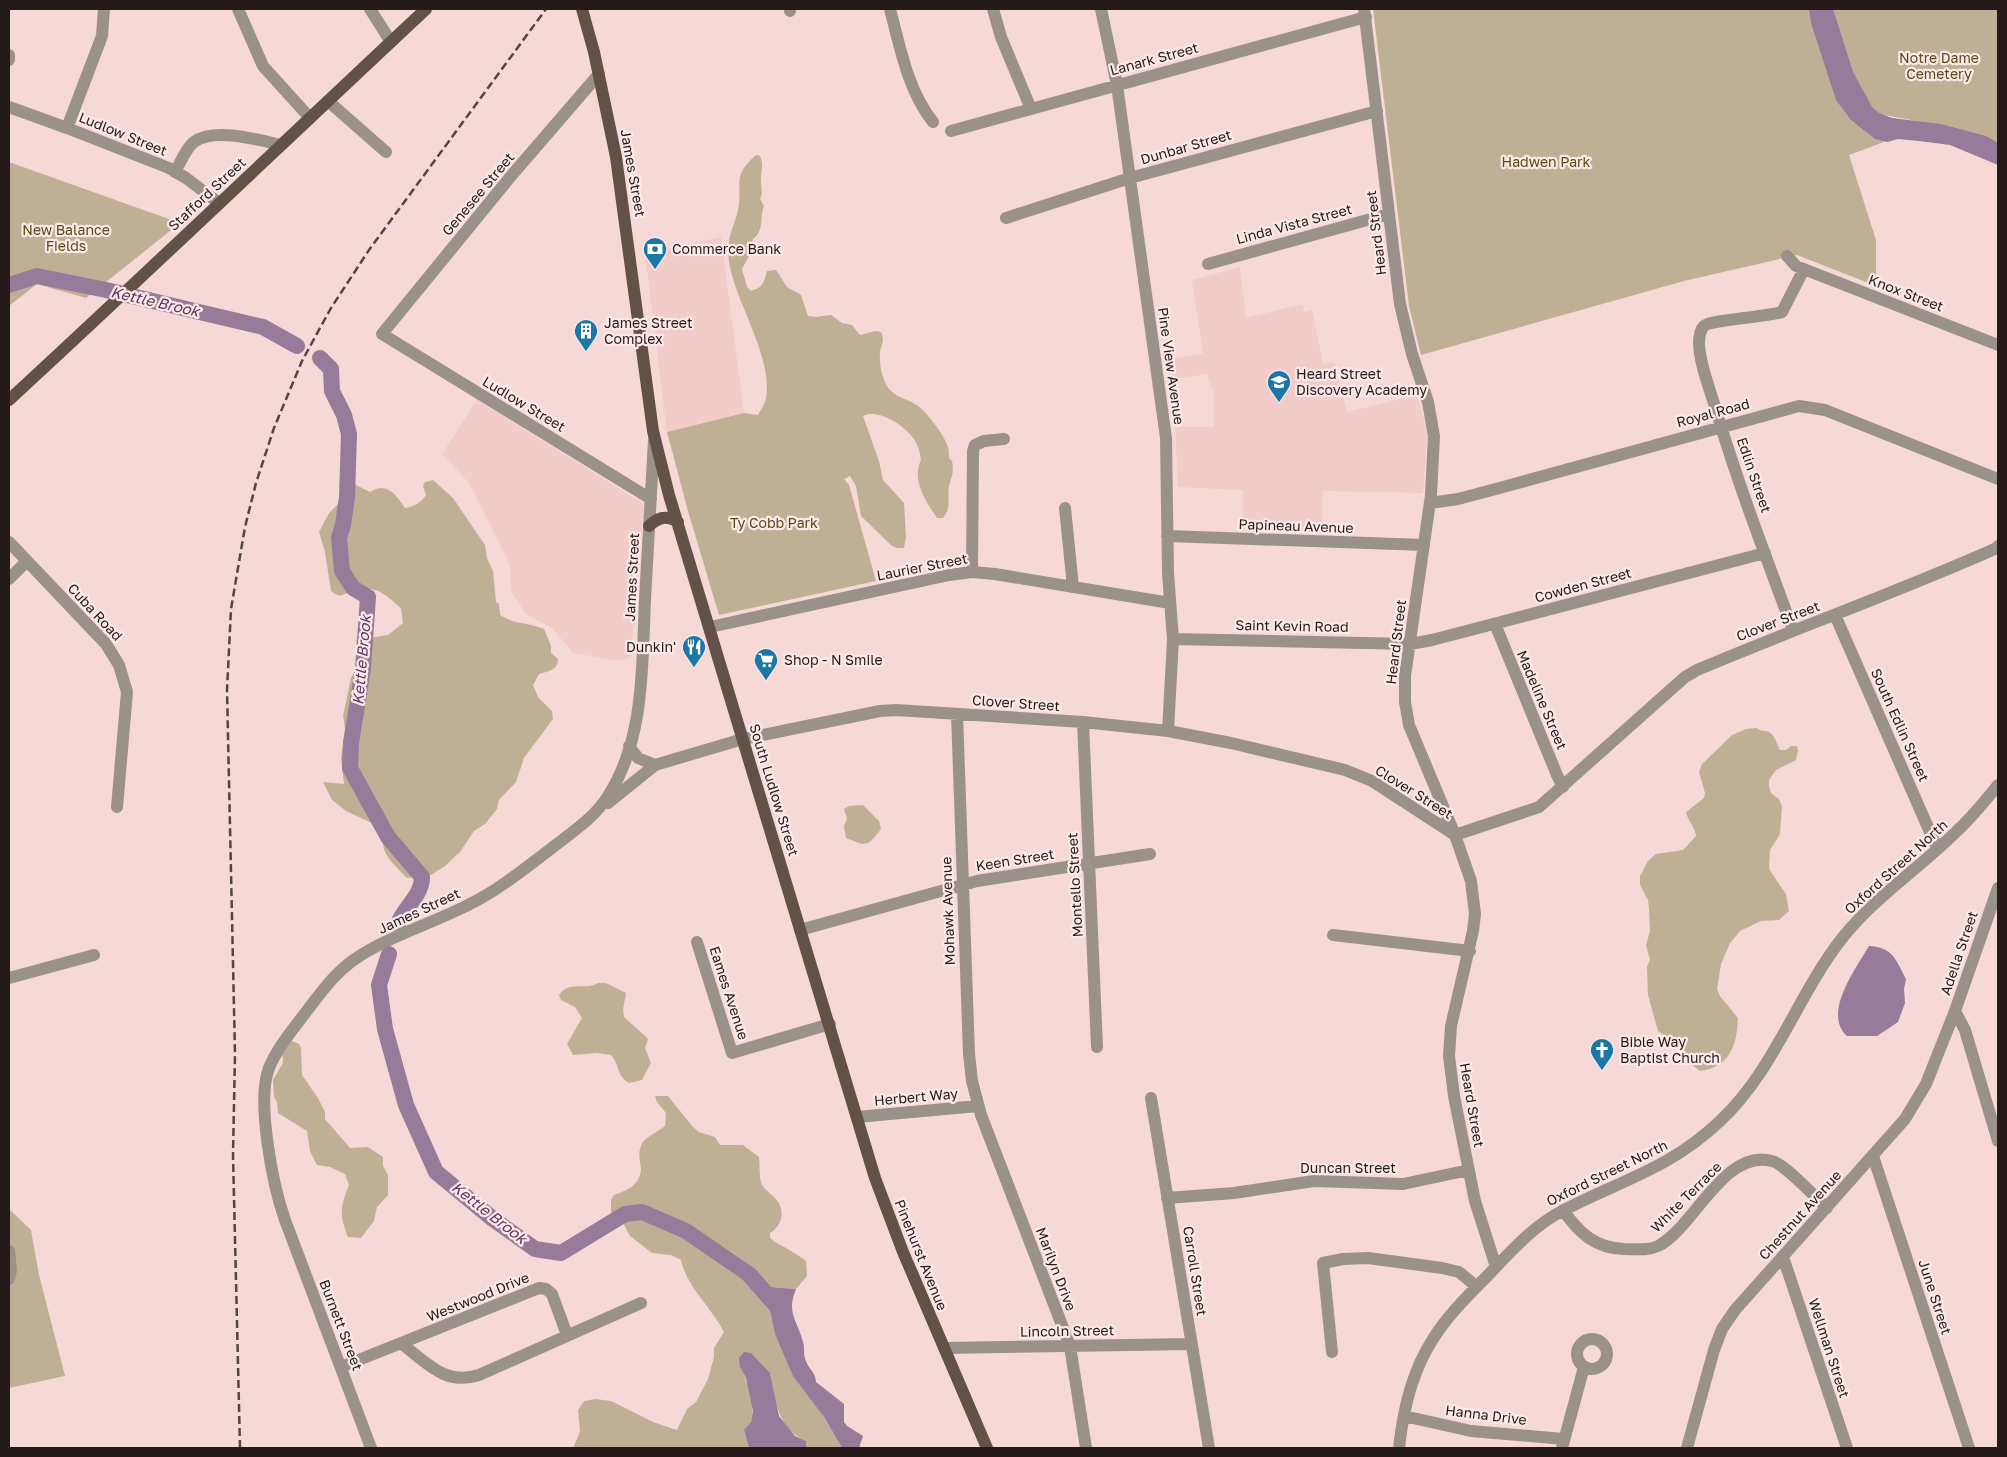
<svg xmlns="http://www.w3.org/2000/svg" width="2007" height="1457" viewBox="0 0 2007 1457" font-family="'Golos Text',sans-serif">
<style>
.built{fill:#f1ccc9}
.green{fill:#bfb095}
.water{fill:#987a9a}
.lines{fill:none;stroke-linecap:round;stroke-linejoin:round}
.river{stroke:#987a9a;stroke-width:16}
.minor{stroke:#9b918b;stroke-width:12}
.major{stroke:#625147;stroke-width:12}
.rail{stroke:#534543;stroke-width:2.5;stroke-dasharray:8 4;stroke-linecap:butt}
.labels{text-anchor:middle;stroke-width:4.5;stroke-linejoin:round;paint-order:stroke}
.park-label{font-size:14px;fill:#5f4717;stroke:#fbe9e7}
.street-label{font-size:14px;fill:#241a19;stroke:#fbe9e7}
.poi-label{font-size:14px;fill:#241a19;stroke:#fbe9e7;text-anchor:start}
.water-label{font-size:15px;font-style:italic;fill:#5e3461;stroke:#fbe9e7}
</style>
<rect width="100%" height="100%" fill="#f6d9d6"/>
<path class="built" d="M721,237L744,413L667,432L645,253Z
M1240,267L1246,318L1303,304L1304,312L1312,310L1323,364L1334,362L1347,412L1417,395L1428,433L1423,493L1323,491L1322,531L1243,529V490L1178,487L1175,427H1214L1213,391L1207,374L1168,380L1166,359L1203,354L1192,280Z
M477,400L644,504L631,657L619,661L573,653L552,628L526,614L511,591L510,565L469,483L442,454Z"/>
<path class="green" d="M1373,9H1998V147L1928,123L1879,114L1884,142L1849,155L1876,240V286L1797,255L1684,281L1421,355L1409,306Z
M756,155L760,156C764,165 761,169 761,178C760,186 764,191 760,199L764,206C759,218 765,230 753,239L749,256L742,269L747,287L751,291C763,288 764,282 767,271L776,270L787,287L801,295L808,316L816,317L831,315L842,323L852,325L860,335L876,331L881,332C886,341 880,346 880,354C879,366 883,383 891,391C898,398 907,399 915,404C925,409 945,436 948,447C949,450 949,455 949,458L952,461C954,471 952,476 949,486C947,497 952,508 943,518H937C926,502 911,480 921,460C920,454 919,447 915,441C907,427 879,408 863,416L879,461L883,480L904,503L906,536L904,548H897L892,546L861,516L856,486L850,476L844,479L849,485L876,581L719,615L688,511L667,432L744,413L758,415C761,409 765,404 766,398C773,357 736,304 729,262C726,237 733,231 738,210C743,183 731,177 756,155Z
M9,162L180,223L86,298L37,284L9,306Z
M433,480L453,498L485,545L487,558L493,571L496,602L499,604L500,615C516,625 528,622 544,629L551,646V653L558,659C558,670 549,671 539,674L533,685L538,697L552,711L553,719L524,758L516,782L499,800L497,809L485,824L474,831L460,852L445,866L429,876L407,878C394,864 378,853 384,832L380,827L346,811L332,800L323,782L344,784L341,758L345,729L343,716L351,678L361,660L356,640L388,635L403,623L401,608C376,586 371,584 339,596L331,591L325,552L319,532L329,513L340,502L344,492L354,484L370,492C387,481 396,495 405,508C413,507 421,503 426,495L423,486L425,482Z
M1757,728C1762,732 1764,730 1769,732C1775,735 1777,745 1780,750H1786L1791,746H1797L1798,751L1796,760L1776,770L1769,780V786L1771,793L1779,799L1782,807L1780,834L1770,850L1769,869L1786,894L1789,911L1779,920L1761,921L1740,931L1730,943L1721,964L1717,989L1720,996L1738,1018C1737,1045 1730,1067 1700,1071L1691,1064L1676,1043L1658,1031L1648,995L1647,967L1650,960L1646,945L1650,931L1649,909L1648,900L1640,885V876L1648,861L1656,854L1683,850L1696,836C1695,826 1688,822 1686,812L1704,798L1705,793L1699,772L1702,764L1732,735L1746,729Z
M863,805L879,821L881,829C867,848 866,846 846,838L844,826L847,819L844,809L849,806Z
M598,983H606L626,993L623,1010L624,1017L644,1035L648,1039L645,1048L651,1063L642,1080L629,1083C615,1074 621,1066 611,1055L597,1053L573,1055L567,1044L582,1018L575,1007L561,1000L559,995C569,980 585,991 598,983Z
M290,1040L299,1044L301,1048L302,1075L318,1098L325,1112V1119L350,1148L368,1147L383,1157V1166L388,1175V1195L377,1207L374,1221L361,1238L348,1237C339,1214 340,1208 349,1185L345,1174L330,1167L317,1165L310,1151L307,1131L278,1113L277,1102L274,1097L273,1080L283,1063L282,1050Z
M655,1096H668L693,1127L699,1132L715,1137L720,1145H743L759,1157C760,1165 759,1178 762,1185C765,1190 772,1195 776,1199C786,1211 782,1226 770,1233V1238C782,1247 795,1252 806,1261L807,1276L796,1289L770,1287L750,1275L741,1278L770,1311L775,1334L842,1448H806V1441C777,1428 776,1401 770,1373L740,1366C747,1379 756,1407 751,1421C750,1424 746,1428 744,1431L749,1448H573L580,1432L578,1410L584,1401L595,1399L611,1401L653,1422L677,1430L687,1409L696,1402L708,1379L714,1357V1348L724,1332C712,1308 686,1286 681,1260L671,1255L652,1253L630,1236L623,1223L611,1212V1200L614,1195C626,1191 640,1185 641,1170C641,1162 637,1156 641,1146C643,1138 658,1132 665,1126L666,1113L657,1102Z
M9,1209L31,1230L39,1275L65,1376L9,1388Z"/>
<path class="water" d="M1809,9H1833L1853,72L1872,107L1879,113L1892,118L1941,124L1986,136L1998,143V165L1950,145L1919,141L1898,139L1887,142L1875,139L1851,120L1836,100L1811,23Z
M1869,946C1893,947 1896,960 1906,979L1904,989L1905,1003L1898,1022L1877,1036H1847C1822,1014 1856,968 1869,946Z
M750,1275L770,1287L796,1289C786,1313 797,1319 803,1342C805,1348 803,1356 806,1361C809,1370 815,1371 816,1382L844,1404V1422L847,1426L863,1436L859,1448H842L824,1417L793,1376L775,1334L770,1311L741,1278Z
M744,1352L751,1353L770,1373L779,1416L795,1436L806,1441V1448H749L744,1430L751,1422L753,1411L746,1378L740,1367L739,1358Z"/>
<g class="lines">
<path class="river" d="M9,285L37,276L106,290L263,327L297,346
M320,358L331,369L332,391L344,415L349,434L347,497L343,525L339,538L342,571L353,588L368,597L363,669L351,743L350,768L388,837L422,877C422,896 404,907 398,924
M389,954L379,985L385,1029L406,1105L436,1172L493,1219L535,1249L561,1253L625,1214L642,1212L686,1231L750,1275L764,1291"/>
<path class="minor" d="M238,9L263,66L310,118
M370,9L391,42
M790,9V11
M890,9C900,47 908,91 933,122
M993,9L1001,37L1031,109
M1101,9L1117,85L1166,438L1168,573L1173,639L1168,731
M1364,9L1400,304L1412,354L1428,402L1434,436L1431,495L1405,676V702L1409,725L1455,835L1471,881L1475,914L1473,931L1451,1026L1449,1056L1454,1096L1475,1201L1496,1267
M9,55V60
M599,74L511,176L382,334L651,499
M328,101L386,152
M9,107L67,128L169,168L186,178L219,203
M67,128L102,36L104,9
M951,131L1366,17
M175,172C181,162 185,149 194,142C214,127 259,140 281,145
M1006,218L1130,178L1377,111
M1787,256L1796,266L1998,345
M1208,264L1389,214
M1430,503L1458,499L1492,490L1799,406L1825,410L1998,479
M1065,508L1073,587
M1167,536L1424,545
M9,542L106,644L119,665L127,692L117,807
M972,572L973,451L975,445L984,441L1004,439
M9,579L27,561
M1835,615L1937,848
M1495,624L1557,775L1563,787
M710,627L949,575L972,572L995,574L1170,603
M1793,630C1766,557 1738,484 1716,410C1710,389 1700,366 1699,344C1699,338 1700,330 1704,326C1710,320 1767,317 1782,312L1804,269
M1173,639L1410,644L1432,640L1765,553
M957,714L969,1054L972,1081L981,1115L1070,1346L1086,1448
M1083,722L1097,1047
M629,746L638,758L655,765L743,739L880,711L896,710L1083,722L1168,731L1231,743L1345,770L1372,781L1455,835
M608,803L655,765
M1455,835L1539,807L1685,677L1697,670C1796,628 1898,592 1997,548L1998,546
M1998,888L1955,1011L1965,1030L1998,1141
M800,930L977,881L1150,854
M1333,935L1470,951
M697,942L732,1053L830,1024
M9,978L94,955
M1151,1098L1209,1448
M857,1117L978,1106
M1873,1156L1969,1448
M1167,1198L1234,1193L1314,1181L1403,1184L1469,1170
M1563,1210C1579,1233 1595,1248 1624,1249C1635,1249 1648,1251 1658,1246C1693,1229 1724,1148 1772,1161C1785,1164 1815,1197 1827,1208
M9,1251L11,1270L9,1279
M1783,1257L1847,1448
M1577 1354a15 15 0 1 1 30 0a15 15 0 1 1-30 0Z
M402,1344C427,1363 445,1386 479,1375L641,1303
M944,1348L1192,1344
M1332,1352L1323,1263L1343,1259L1368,1258L1442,1268L1459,1272L1477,1287
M341,1367L539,1288L546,1289L552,1294L567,1335
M1404,1416L1471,1431L1564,1439
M371,1448L285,1220C273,1186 256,1101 269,1068C278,1046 295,1027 309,1008C323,990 336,972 355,959C389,936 431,924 468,905C497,891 523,870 548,851C569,834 594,819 608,796C645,739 642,664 645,599C648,546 651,493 654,440
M1399,1448C1403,1410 1412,1371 1433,1339C1449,1313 1473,1291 1494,1269C1515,1247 1536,1224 1564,1210C1622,1180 1671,1168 1720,1121C1775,1070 1797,995 1843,937C1876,896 1921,867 1958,830C1973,816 1985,801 1998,785
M1562,1448L1584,1367
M1687,1448L1714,1350L1722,1329L1735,1310L1905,1119L1926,1084L1955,1011"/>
<path class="major" d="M582,9L594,52L616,157L653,431L669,495L875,1178L903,1252L987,1448
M9,400C149,271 287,139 426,9
M649,526C658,517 667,515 678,522"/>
<path class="rail" d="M240,1448L233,1155L235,1054L227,690L231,609L245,527L256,483L274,428L302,361L331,308L369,250L546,9"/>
</g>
<defs>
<g id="bank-pin" transform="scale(1.25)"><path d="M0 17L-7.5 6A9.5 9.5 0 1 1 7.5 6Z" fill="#1b77a5" stroke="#fbe9e7"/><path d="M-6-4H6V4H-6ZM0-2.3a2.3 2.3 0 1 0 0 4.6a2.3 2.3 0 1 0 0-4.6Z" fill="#fff"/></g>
<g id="building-pin" transform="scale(1.25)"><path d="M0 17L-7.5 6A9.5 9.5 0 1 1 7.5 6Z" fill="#1b77a5" stroke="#fbe9e7"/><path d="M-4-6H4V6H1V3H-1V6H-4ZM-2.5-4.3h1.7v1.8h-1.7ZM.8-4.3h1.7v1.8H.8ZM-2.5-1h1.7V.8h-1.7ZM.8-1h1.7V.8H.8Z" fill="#fff"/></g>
<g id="school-pin" transform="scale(1.25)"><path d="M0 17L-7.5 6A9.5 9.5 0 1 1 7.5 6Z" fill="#1b77a5" stroke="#fbe9e7"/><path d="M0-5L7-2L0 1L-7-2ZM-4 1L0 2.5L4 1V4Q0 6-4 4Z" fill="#fff"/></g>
<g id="restaurant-pin" transform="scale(1.25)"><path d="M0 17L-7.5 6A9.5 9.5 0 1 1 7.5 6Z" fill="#1b77a5" stroke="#fbe9e7"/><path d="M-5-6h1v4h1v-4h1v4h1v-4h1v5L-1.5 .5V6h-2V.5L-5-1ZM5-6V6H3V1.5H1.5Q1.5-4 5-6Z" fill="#fff"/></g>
<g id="supermarket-pin" transform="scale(1.25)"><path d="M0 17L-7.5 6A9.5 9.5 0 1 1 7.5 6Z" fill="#1b77a5" stroke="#fbe9e7"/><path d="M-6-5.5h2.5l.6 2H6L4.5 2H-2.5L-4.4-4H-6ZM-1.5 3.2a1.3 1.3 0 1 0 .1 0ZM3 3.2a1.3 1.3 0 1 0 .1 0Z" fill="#fff"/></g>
<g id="church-pin" transform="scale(1.25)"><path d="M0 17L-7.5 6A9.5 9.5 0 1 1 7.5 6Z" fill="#1b77a5" stroke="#fbe9e7"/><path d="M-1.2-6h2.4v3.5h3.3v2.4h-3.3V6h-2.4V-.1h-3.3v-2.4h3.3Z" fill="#fff"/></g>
</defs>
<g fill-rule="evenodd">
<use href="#bank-pin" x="655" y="249"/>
<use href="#building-pin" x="586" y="331"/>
<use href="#school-pin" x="1279" y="382"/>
<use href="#restaurant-pin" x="694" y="647"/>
<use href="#supermarket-pin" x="766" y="660"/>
<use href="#church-pin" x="1602" y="1050"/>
</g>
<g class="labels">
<g class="park-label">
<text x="1939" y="63">Notre Dame<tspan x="1939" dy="16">Cemetery</tspan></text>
<text x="1546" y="167">Hadwen Park</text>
<text x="66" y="235">New Balance<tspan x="66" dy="16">Fields</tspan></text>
<text x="774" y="528">Ty Cobb Park</text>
</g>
<g class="street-label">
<text transform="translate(1154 59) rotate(-15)" y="5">Lanark Street</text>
<text transform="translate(123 134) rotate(22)" y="5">Ludlow Street</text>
<text transform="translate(1186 147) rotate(-16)" y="5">Dunbar Street</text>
<text transform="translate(633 173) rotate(80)" y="5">James Street</text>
<text transform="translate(207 194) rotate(-43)" y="5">Stafford Street</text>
<text transform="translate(478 194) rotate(-50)" y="5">Genesee Street</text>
<text transform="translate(1294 224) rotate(-15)" y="5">Linda Vista Street</text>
<text transform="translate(1376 233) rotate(-97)" y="5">Heard Street</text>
<text transform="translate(1906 293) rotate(21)" y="5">Knox Street</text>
<text transform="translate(1171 366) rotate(82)" y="5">Pine View Avenue</text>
<text transform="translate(524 404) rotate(31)" y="5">Ludlow Street</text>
<text transform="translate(1713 413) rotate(-15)" y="5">Royal Road</text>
<text transform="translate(1754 475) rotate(71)" y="5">Edlin Street</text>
<text transform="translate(1296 526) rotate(2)" y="5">Papineau Avenue</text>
<text transform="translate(922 567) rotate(-11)" y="5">Laurier Street</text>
<text transform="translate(632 577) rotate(-87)" y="5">James Street</text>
<text transform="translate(1583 585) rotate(-15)" y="5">Cowden Street</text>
<text transform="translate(95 612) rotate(47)" y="5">Cuba Road</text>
<text transform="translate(1778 621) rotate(-21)" y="5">Clover Street</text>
<text transform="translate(1292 626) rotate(1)" y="5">Saint Kevin Road</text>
<text transform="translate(1396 642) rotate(-83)" y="5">Heard Street</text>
<text transform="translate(1542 700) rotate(67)" y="5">Madeline Street</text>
<text transform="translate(1016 703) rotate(4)" y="5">Clover Street</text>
<text transform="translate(1900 725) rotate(66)" y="5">South Edlin Street</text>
<text transform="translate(774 790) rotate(73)" y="5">South Ludlow Street</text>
<text transform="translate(1414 792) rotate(32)" y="5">Clover Street</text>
<text transform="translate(1015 860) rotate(-9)" y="5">Keen Street</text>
<text transform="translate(1896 867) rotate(-42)" y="5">Oxford Street North</text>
<text transform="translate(1075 885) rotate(-93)" y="5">Montello Street</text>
<text transform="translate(419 911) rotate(-25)" y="5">James Street</text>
<text transform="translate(948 911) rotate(-92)" y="5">Mohawk Avenue</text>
<text transform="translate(1959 953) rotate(-71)" y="5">Adella Street</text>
<text transform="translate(729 993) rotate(72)" y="5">Eames Avenue</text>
<text transform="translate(916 1097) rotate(-5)" y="5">Herbert Way</text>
<text transform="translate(1472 1105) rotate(80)" y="5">Heard Street</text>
<text x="1348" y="1173">Duncan Street</text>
<text transform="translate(1607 1173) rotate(-26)" y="5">Oxford Street North</text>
<text transform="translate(1686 1197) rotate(-45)" y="5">White Terrace</text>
<text transform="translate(1800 1215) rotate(-48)" y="5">Chestnut Avenue</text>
<text transform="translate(921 1255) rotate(68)" y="5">Pinehurst Avenue</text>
<text transform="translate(1056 1269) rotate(69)" y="5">Marilyn Drive</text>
<text transform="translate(1195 1271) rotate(81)" y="5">Carroll Street</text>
<text transform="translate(478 1297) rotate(-22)" y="5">Westwood Drive</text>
<text transform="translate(1935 1297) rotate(72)" y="5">June Street</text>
<text transform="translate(341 1325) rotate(69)" y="5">Burnett Street</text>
<text transform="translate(1067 1331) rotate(-1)" y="5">Lincoln Street</text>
<text transform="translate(1829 1348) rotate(72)" y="5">Wellman Street</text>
<text transform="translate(1486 1415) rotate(7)" y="5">Hanna Drive</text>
</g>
<g class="poi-label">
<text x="672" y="254">Commerce Bank</text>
<text x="604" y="328">James Street<tspan x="604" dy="16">Complex</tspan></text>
<text x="1296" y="379">Heard Street<tspan x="1296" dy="16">Discovery Academy</tspan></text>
<text x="676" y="652" text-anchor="end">Dunkin'</text>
<text x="784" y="665">Shop - N Smile</text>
<text x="1620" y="1047">Bible Way<tspan x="1620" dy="16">Baptist Church</tspan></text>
</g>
<g class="water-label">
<text transform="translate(155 302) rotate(13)" y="5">Kettle Brook</text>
<text transform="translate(362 660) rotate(-85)" y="5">Kettle Brook</text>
<text transform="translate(489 1213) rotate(38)" y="5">Kettle Brook</text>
</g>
</g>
<rect width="2007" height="1457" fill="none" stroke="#241a19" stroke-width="20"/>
</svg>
